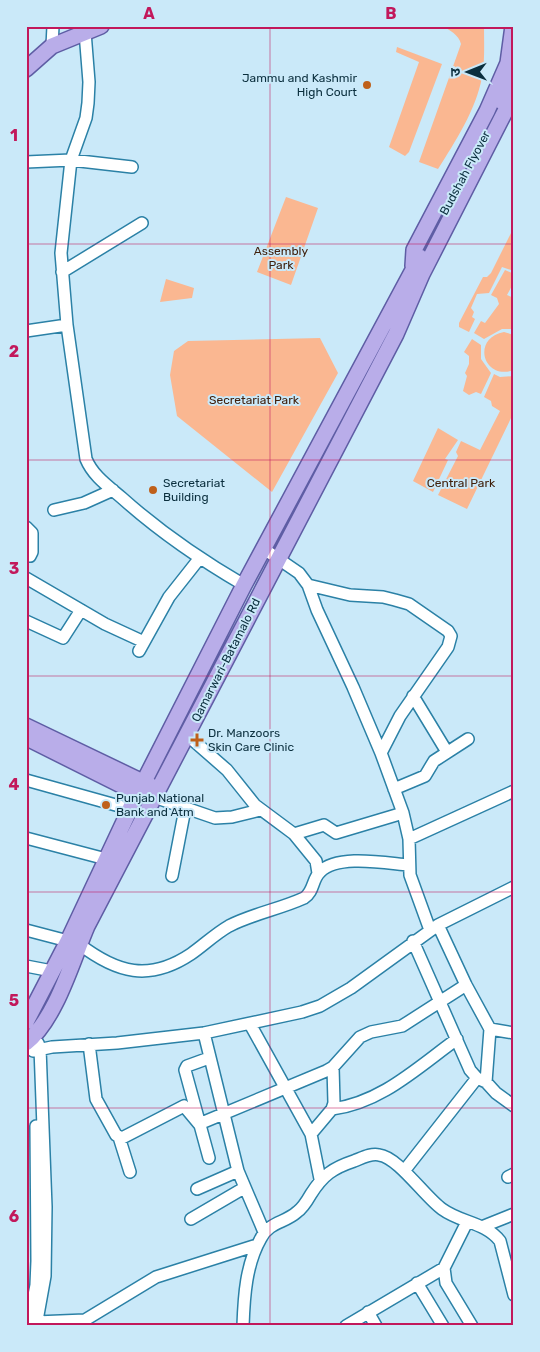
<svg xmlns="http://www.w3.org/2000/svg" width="540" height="1352" viewBox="0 0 540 1352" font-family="Rubik,'Noto Sans Devanagari',sans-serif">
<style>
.green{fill:#fab791}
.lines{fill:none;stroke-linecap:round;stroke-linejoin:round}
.minor-casing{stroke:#2b81a6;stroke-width:14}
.major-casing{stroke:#5e5da4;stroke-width:18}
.minor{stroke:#fff;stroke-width:11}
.major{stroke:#b9ade9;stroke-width:15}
.grid{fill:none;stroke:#c2185b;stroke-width:1;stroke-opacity:0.55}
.poi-dot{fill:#bf601a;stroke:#cae9f9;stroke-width:2}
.labels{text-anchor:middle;stroke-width:4;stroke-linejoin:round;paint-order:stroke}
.poi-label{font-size:12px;fill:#0b2f3e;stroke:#cae9f9;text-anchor:start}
.street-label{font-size:12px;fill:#0b2f3e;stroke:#cae9f9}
.park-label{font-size:12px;fill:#40200c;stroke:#cae9f9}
.neatline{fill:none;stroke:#c2185b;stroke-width:2}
.grid-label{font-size:16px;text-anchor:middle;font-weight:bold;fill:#c2185b}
</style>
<rect width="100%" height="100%" fill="#cae9f9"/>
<path class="green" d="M441,26H484C484,43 485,61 482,77C476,110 455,142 438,169L419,162L461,44C459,35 449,29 441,26Z
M397,47L442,64L409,152L405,156L389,147L419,62L396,52Z
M286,197L318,208L291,285L257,272Z
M514,227V271L502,267L489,293L477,294L471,308L474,312L472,317L475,319L469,332L459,327V323L483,277H487L491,273Z
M505,270L514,274V282L507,295L514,298V329H502L484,339L474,333L481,321L485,323L499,304L497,298L491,295Z
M166,279L194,288L192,298L160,302Z
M504,332L514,335V370C483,381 471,338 504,332Z
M320,338L338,373L272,492L177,416L170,375L174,351L188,341Z
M472,339L481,345V359L491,373L481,394L476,392L469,395L463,391L467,376L465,373L469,364V356L464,352Z
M494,374L500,377L514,376V416H512L467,509L438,495L458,456L456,452L461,441L480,450L500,411L492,406L491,401L484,397Z
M438,428L458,440L445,459L448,460L433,492L413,481Z"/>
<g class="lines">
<g class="minor-casing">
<path id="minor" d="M85,32L89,82L88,103L86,118L71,160L61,253L67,325L86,459C93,476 108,486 122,498C160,532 201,560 244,585
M52,46L53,26
M26,162L71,160L132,167
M62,272L142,223
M26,331L67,325
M54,510L84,503L113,490
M26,527L32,533V552L30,556H26
M264,549L299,573L308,585L317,610L353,687L381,753L403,813L409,839L410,875L430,930
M26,578L105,624L144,642
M308,585L350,595L383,597L395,600L409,604L448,631L451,636L448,647L400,716L381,753
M26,621L63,638L81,610
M139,651L169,597L199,559
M413,696L447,752
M187,735L227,770L255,805L294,834L324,825L336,833L403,813
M26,780L130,809
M394,789L425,776L434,761L468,739
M154,797L215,818L232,817L260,810
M294,834L316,861L318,873
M26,838L106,859
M409,839L514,791
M172,876L185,809
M438,925L466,985L490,1029L486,1082L496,1093L514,1106
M26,930L68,941
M413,941L470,1070L477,1078L486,1082
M79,944C117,973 149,982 191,954C204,945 215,934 229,926C252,914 280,909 304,898C314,892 312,879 320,872C337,854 385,863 408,865
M26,966L52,971
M250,1024L311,1134
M490,1029L514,1033
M204,1033L238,1171L264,1232
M89,1044L96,1099L116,1135L122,1138L184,1106L199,1124L326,1071L333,1067L360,1037L371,1032L402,1026L466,985
M33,1051L52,1047L117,1043L204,1033L302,1012L320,1006L351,988L438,925L514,887
M332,1109C381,1103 418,1067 457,1039
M119,1137L130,1172
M209,1158L185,1070L187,1066L209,1058
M404,1171L477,1078
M508,1177L514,1174
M320,1179L311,1134L332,1109L334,1103L333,1067
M197,1189L238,1171
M191,1219L244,1188
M467,1222L444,1268L446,1283L472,1326
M484,1226L514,1214
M417,1283L443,1326
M368,1312L376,1326
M36,1322L85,1320L156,1277L257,1245
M28,1326L36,1285L37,1261L36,1126
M36,1326L45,1276L46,1207L40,1048L38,1043
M243,1326C244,1296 246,1264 261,1238C269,1222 285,1223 297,1212C303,1208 307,1201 311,1194C323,1175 333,1168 354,1161C362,1158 371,1153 379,1155C398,1157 425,1197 442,1209C461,1223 485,1222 500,1241L514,1295
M346,1326L444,1268"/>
</g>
<g class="major-casing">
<path id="major" d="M26,69L52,46L101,26
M502,102L514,76
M413,266L414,250L487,111L508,63L513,26
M26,726L151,786
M31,740L139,794L148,796
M26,1022L68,941L130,809L244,585L420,257
M26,1043C56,1019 72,961 87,926L396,334L422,274L514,94"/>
</g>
<use href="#minor" class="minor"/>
<use href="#major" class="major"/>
</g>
<path class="grid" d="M270,26V1326M26,244H514M26,460H514M26,676H514M26,892H514M26,1108H514"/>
<g class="poi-dot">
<circle cx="367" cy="85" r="5"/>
<circle cx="153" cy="490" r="5"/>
<path d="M194.5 732.5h5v5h5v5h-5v5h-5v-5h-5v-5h5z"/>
<circle cx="106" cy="805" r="5"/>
</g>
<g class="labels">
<g class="poi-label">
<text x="357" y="82" text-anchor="end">Jammu and Kashmir<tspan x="357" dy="14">High Court</tspan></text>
<text x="163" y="487">Secretariat<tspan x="163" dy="14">Building</tspan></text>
<text x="208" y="737">Dr. Manzoors<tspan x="208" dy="14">Skin Care Clinic</tspan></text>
<text x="116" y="802">Punjab National<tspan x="116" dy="14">Bank and Atm</tspan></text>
</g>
<g class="street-label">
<text transform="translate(465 173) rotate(-62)" y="4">Budshah Flyover</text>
<text transform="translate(226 660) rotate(-63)" y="4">Qamarwari-Batamalo Rd</text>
</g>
<g class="park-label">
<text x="281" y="255">Assembly<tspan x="281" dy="14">Park</tspan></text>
<text x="254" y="404">Secretariat Park</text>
<text x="461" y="487">Central Park</text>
</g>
</g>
<rect width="540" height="1352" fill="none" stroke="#cae9f9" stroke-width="55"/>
<g transform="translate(468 72) rotate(269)" stroke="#cae9f9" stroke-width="4" paint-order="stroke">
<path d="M0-4L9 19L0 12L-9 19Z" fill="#0b2f3e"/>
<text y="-8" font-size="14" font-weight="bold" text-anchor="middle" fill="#0b2f3e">उ</text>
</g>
<rect x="28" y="28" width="484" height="1296" class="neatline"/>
<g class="grid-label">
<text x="149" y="19">A</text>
<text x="391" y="19">B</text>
<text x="14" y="141">1</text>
<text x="14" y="357">2</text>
<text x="14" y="574">3</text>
<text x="14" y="790">4</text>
<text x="14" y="1006">5</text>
<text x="14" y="1222">6</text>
</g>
</svg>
